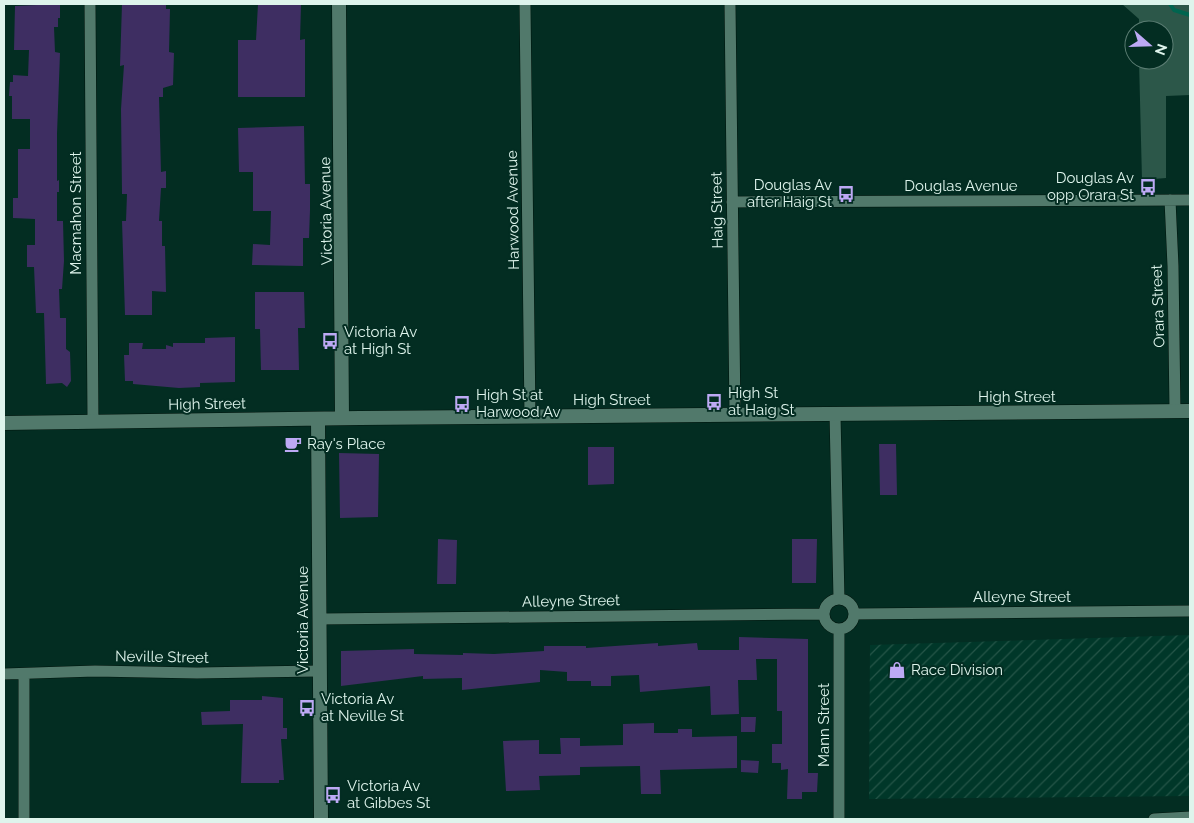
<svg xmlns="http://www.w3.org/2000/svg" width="1194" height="823" viewBox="0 0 1194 823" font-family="Raleway,sans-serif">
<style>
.industrial{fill:url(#industrial-furrows)}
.park{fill:#2c5749}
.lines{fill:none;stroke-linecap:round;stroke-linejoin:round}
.stream{stroke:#00654f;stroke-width:4}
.building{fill:#3e2e62}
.minor-casing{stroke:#00140c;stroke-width:12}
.tertiary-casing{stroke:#00140c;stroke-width:15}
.minor{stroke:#51796b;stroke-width:11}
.tertiary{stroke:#51796b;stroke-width:14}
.labels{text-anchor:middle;stroke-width:4;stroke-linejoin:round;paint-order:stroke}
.poi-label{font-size:15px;fill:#def4ec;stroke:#032d22;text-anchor:start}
.street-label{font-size:15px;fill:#def4ec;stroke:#032d22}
</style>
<defs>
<pattern id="industrial-furrows" width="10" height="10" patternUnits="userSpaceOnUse" patternTransform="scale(1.25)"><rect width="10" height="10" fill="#003729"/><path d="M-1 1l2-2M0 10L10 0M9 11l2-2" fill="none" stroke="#255548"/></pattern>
</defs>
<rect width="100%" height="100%" fill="#032d22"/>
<path class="industrial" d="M1190,635V796L869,799L870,645Z"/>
<path class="park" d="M1122,4H1190V95L1166,96V178L1142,180L1139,60H1164V30H1139V19Z"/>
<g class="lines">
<path class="stream" d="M1170,4L1174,10L1190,15"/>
</g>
<path class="building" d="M60,4V18H58V27H54L55,52L60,53L57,134V181L59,180V192H57V221H63L64,261L62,289H59L60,318H66V349L70,352L71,381L67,387L62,383L46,384L44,313H36L34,267H27V245H35V219L13,218V198H18V149H30V119H12V96H9L10,82H13V75L28,76L29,50H14L15,6Z
M122,4H166V9H170L169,52L174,53L173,85L163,88V97H159L161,172L166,171V188H161L159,221H162V246H165L166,292L152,291V315H125L122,221H126L127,194H122L121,109L124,65L120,66Z
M258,4L301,5L300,40L305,39V97H238V40H256Z
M304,126L305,184H310V210L309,238H303V266L252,265L253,244L270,245L271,211H253V172H239L238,128Z
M255,292H304L305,328H298L299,370H261L260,329H255Z
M235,337V382L200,383V387L179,388L133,384V381H125L124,355H129V343H143L142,349H166V345L173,347V343H205V338Z
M879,444H896L897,495H880Z
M588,447H614V484L588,485Z
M339,453L379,454L378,517L340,518Z
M438,539L457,540L456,584H437Z
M792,539H817L816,583H792Z
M739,637L808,639V773H818L817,792H802V799H787L788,769L781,770V763H772V744H782V711H777V659H756L757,680H738L739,714L711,715L710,686L640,692L639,675L611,676V686H591V681H567V672L540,670V682L462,690V678L423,679V676L341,686V651L414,649V654L463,655V653L494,654L544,651V646H586V648L658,643V646L697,643L698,650H739Z
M262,696L283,698V728H287V739H281L284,780H279V783H241L243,724L202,725L201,712L230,711V700H262Z
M741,717H756L755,732H741Z
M654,723V733H678V729H692V737L737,736V768L660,770L661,794H641L640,766L580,767V775L539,776L540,790L506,791L503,741L539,740V754H561L560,738H580V746L623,745V724Z
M741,760L759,761L758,773L741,772Z"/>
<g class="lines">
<g class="minor-casing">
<path id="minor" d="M90,4L93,422
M525,4L530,417
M730,4L735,415
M1170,200L1173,266L1175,411
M732,202L1190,200
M835,414L839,599
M824 614a15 15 0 1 1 30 0a15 15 0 1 1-30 0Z
M854,614L1190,611
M320,619L823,614
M839,630V819
M4,674L95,671L197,673L319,671
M24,819V674
M1154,819L1190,817"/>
</g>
<g class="tertiary-casing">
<path id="tertiary" d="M339,4L342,418
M318,420L321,819
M4,423L360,418L1190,411"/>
</g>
<use href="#minor" class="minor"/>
<use href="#tertiary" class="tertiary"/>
</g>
<defs>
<g id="bus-bare" transform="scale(1.35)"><path d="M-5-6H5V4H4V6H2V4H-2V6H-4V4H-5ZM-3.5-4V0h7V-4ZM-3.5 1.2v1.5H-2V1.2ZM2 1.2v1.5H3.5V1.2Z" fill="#bda9f5" stroke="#032d22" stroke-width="2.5" paint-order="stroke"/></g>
<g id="cafe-bare" transform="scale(1.35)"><path d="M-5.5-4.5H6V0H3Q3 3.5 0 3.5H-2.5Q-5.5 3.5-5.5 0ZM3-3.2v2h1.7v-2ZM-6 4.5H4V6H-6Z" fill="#bda9f5" stroke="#032d22" stroke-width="2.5" paint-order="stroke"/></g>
<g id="shop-bare" transform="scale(1.35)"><path d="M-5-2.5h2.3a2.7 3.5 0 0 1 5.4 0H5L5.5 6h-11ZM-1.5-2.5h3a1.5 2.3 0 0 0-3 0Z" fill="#bda9f5" stroke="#032d22" stroke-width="2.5" paint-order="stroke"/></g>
</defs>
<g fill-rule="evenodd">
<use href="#bus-bare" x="1148" y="187"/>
<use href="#bus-bare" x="846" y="194"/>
<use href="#bus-bare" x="330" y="341"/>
<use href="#bus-bare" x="714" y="402"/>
<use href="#bus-bare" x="462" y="404"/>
<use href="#cafe-bare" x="293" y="444"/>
<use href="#shop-bare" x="897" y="670"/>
<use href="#bus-bare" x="307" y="708"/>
<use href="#bus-bare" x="333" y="795"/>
</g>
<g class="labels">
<g class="poi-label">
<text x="1134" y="183" text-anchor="end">Douglas Av<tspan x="1134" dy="17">opp Orara St</tspan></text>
<text x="832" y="190" text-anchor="end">Douglas Av<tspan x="832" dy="17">after Haig St</tspan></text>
<text x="344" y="337">Victoria Av<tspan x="344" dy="17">at High St</tspan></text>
<text x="728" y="398">High St<tspan x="728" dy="17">at Haig St</tspan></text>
<text x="476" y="400">High St at<tspan x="476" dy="17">Harwood Av</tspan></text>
<text x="307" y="449">Ray's Place</text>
<text x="911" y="675">Race Division</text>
<text x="321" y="704">Victoria Av<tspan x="321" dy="17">at Neville St</tspan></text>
<text x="347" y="791">Victoria Av<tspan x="347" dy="17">at Gibbes St</tspan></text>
</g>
<g class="street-label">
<text x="961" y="191">Douglas Avenue</text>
<text transform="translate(513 210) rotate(-91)" y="5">Harwood Avenue</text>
<text transform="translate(717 210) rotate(-91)" y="5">Haig Street</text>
<text transform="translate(326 211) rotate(-91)" y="5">Victoria Avenue</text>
<text transform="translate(76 213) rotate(-90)" y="5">Macmahon Street</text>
<text transform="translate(1158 306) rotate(-92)" y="5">Orara Street</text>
<text x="1017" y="402">High Street</text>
<text x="612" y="405">High Street</text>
<text transform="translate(207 404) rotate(-1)" y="5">High Street</text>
<text x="1022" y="602">Alleyne Street</text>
<text transform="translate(571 601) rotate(-1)" y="5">Alleyne Street</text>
<text transform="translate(303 620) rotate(-90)" y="5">Victoria Avenue</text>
<text transform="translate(162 657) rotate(1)" y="5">Neville Street</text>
<text transform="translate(824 725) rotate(-90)" y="5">Mann Street</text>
</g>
</g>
<rect width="1194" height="823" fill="none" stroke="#def4ec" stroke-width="10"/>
<g transform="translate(1149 45) rotate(110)"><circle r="24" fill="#032d22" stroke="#5b7d73"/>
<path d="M0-4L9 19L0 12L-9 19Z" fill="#bda9f5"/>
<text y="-8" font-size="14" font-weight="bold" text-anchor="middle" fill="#def4ec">N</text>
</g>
</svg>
